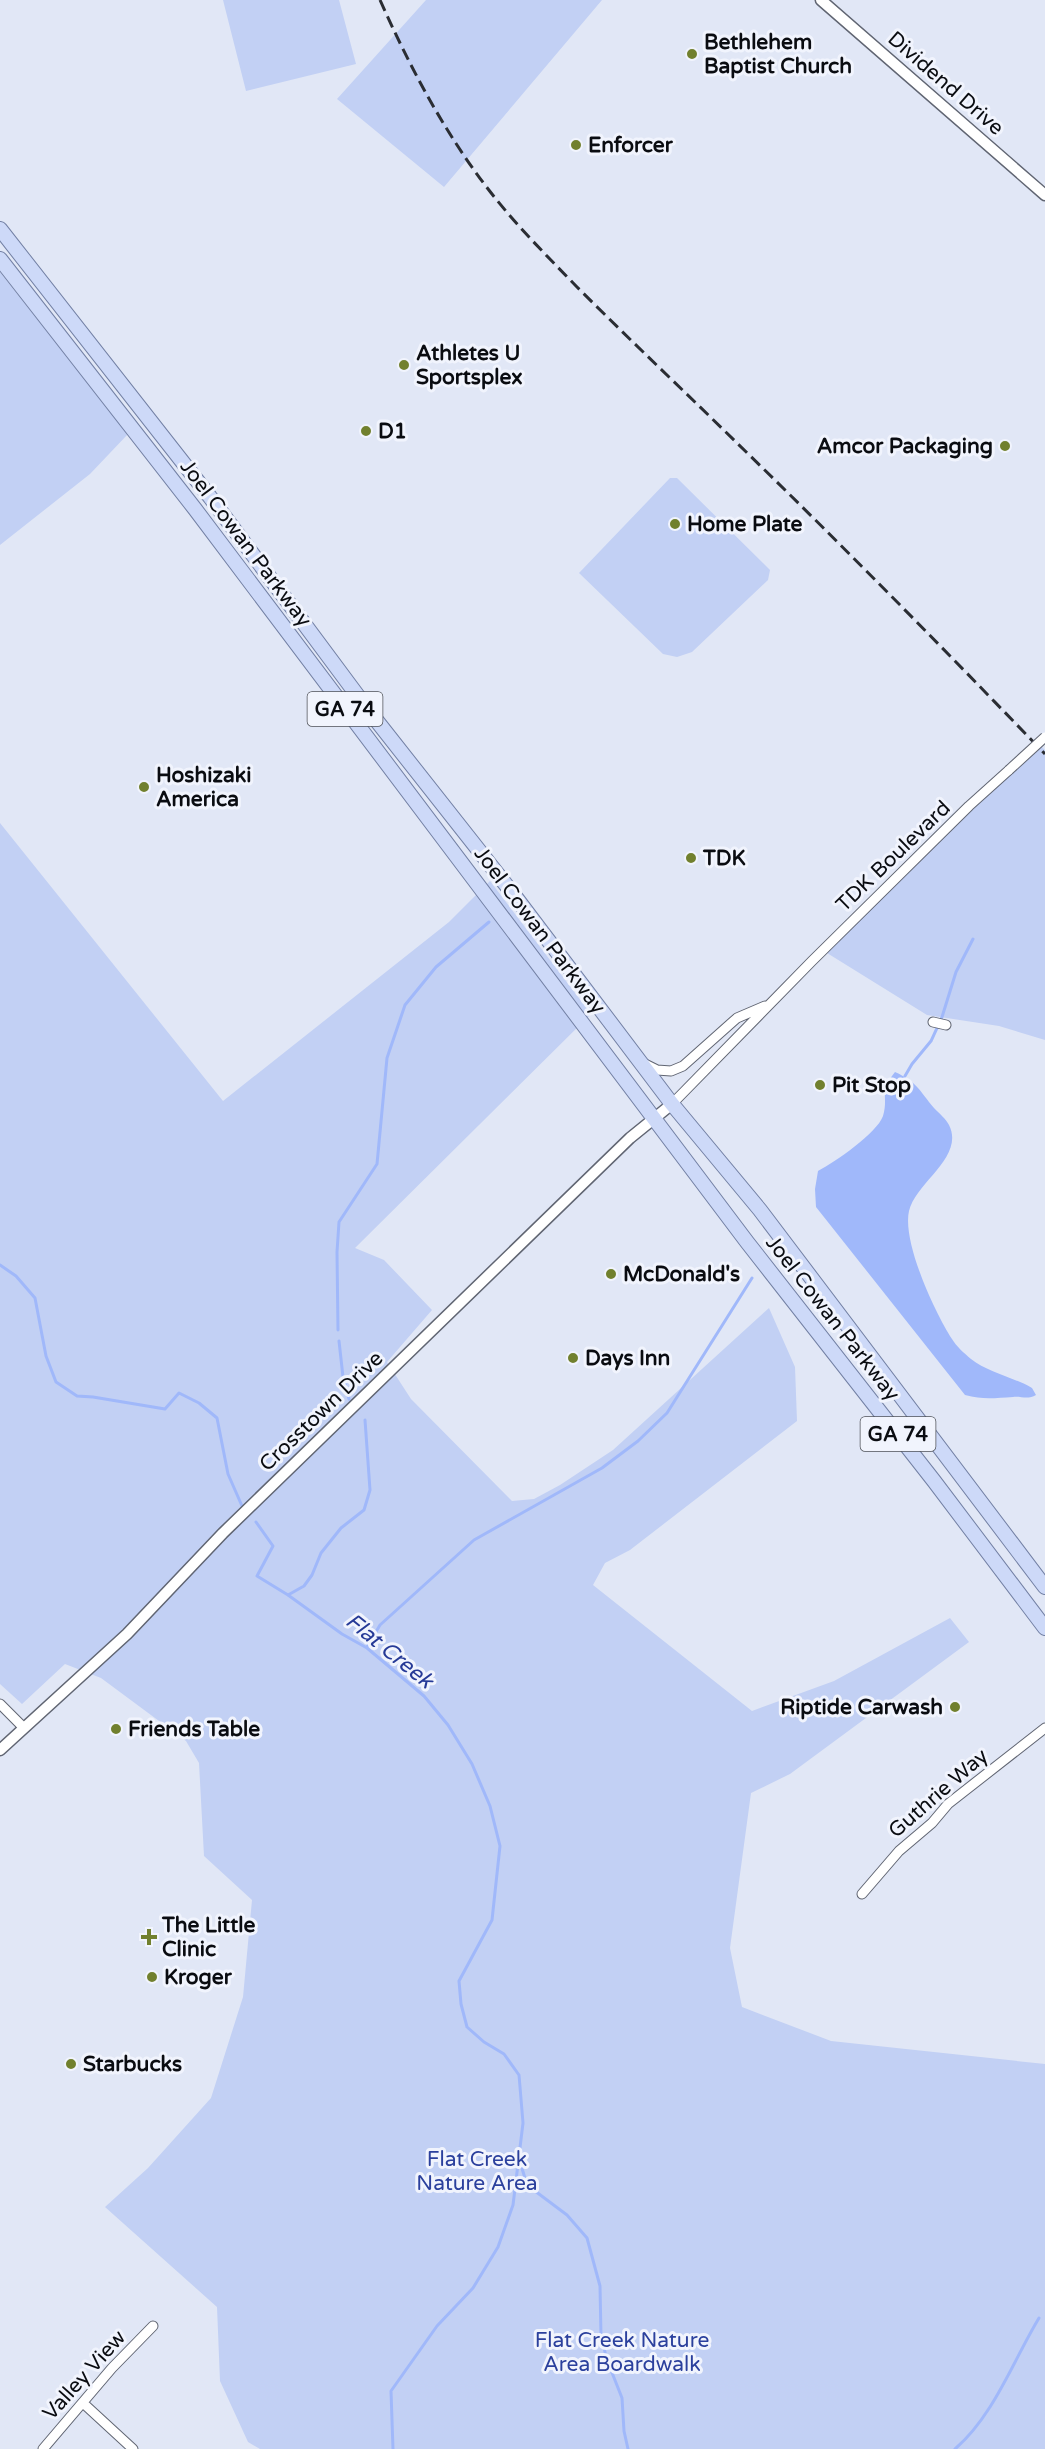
<svg xmlns="http://www.w3.org/2000/svg" width="1045" height="2449" viewBox="0 0 1045 2449" font-family="'Varela Round',sans-serif">
<style>
.green{fill:#c2d0f4}
.water{fill:#a0b8fa}
.lines{fill:none;stroke-linecap:round;stroke-linejoin:round}
.stream{stroke:#a0b8fa;stroke-width:3}
.minor-casing{stroke:#606572;stroke-width:11}
.tertiary-casing{stroke:#606572;stroke-width:13}
.primary-casing{stroke:#7380a4;stroke-width:16}
.minor{stroke:#fff;stroke-width:9}
.tertiary{stroke:#fff;stroke-width:10}
.primary{stroke:#cdd9f8;stroke-width:14}
.rail{stroke:#2a2d33;stroke-width:3;stroke-dasharray:12 6;stroke-linecap:butt}
.minor-bridge-casing{stroke:#606572;stroke-width:11;stroke-linecap:butt}
.minor-bridge{stroke:#fff;stroke-width:9}
.poi-dot{fill:#71802e;stroke:#f1f4fd;stroke-width:2}
.labels{text-anchor:middle;stroke-width:6;stroke-linejoin:round;paint-order:stroke}
.shield{fill:#f1f4fd;stroke:#4f5258;stroke-width:1.5}
.shield-label{font-size:20px;font-weight:bold;fill:#0a0c11}
.poi-label{font-size:21px;font-weight:bold;fill:#0a0c11;stroke:#f1f4fd;text-anchor:start}
.street-label{font-size:21px;fill:#0a0c11;stroke:#f1f4fd}
.park-label{font-size:21px;fill:#2b409d;stroke:#f1f4fd}
.water-label{font-size:22px;font-style:italic;fill:#263a97;stroke:#f1f4fd}
</style>
<rect width="100%" height="100%" fill="#e1e7f6"/>
<path class="green" d="M223,0H339L356,64L246,91Z
M426,0H602L444,187L337,99Z
M0,272L128,434L90,474L0,545Z
M670,478H677L770,570L768,580L692,652L677,657L663,654L579,573Z
M1038,743L1045,750V1040L999,1026L927,1015L827,953Z
M0,823L223,1101L449,922L490,881L591,1014L355,1248L384,1260L432,1310L387,1362L411,1399L512,1501L534,1499L560,1485L613,1450L769,1308L795,1367L797,1421L630,1550L605,1563L593,1585L752,1711L834,1681L950,1618L969,1642L790,1774L751,1793L730,1948L742,2007L831,2041L1045,2064V2449H260L248,2442L220,2381L217,2307L105,2207L148,2168L211,2098L243,1997L252,1900L204,1856L199,1763L186,1741L101,1678L65,1664L22,1704L0,1684Z"/>
<path class="water" d="M895,1072C917,1082 919,1090 934,1108C939,1113 946,1119 949,1125C965,1157 916,1182 909,1211C902,1242 935,1313 952,1339C956,1346 964,1353 971,1359C987,1372 1013,1377 1032,1388L1036,1395C1028,1400 1021,1396 1013,1397C995,1398 983,1400 965,1395L816,1207L815,1189L818,1171C835,1162 877,1133 883,1116C889,1095 878,1093 895,1072Z"/>
<g class="lines">
<path class="stream" d="M905,1076L912,1064L931,1041L942,1017L956,972L973,939
M0,1265L16,1276L35,1298L46,1356L56,1382L77,1396L93,1397L165,1409L179,1393L199,1403L217,1418L228,1474L242,1506
M338,1330L337,1252L339,1222L377,1164L387,1058L405,1005L436,967L489,922
M339,1341L343,1377L349,1399
M256,1522L273,1546L257,1576L288,1595L342,1634L367,1648L424,1696L448,1725L472,1764L490,1806L500,1846L492,1920L459,1981L461,2004L467,2027L484,2042L504,2054L519,2075L523,2123L513,2205L498,2247L473,2288L437,2326L391,2391L393,2449
M288,1595L304,1586L312,1575L321,1553L341,1528L364,1510L370,1490L365,1420
M367,1647L380,1625L474,1540L602,1468L638,1441L667,1413L752,1278
M517,2163L521,2165L527,2185L567,2215L587,2238L600,2286L601,2336L607,2360L622,2398L624,2431L628,2449
M955,2449C994,2415 1013,2361 1039,2318"/>
<g class="minor-casing">
<path id="minor" d="M933,1022L946,1025
M643,1063L657,1070L671,1071L683,1066L737,1018L765,1006
M672,1104L812,961L969,806L1009,770
M0,1704L23,1727
M862,1894L899,1851L932,1823L948,1804L1045,1728
M83,2403L133,2449
M43,2449L112,2368L153,2326"/>
</g>
<g class="tertiary-casing">
<path id="tertiary" d="M821,0L1045,195
M0,1750L127,1634L223,1533L630,1138L672,1104"/>
</g>
<g class="primary-casing">
<path id="primary" d="M0,229L210,497L369,711L514,895L672,1104L760,1210L1045,1587
M0,259L195,509L747,1242L934,1481L1045,1628"/>
</g>
<use href="#minor" class="minor"/>
<use href="#tertiary" class="tertiary"/>
<use href="#primary" class="primary"/>
<path class="rail" d="M380,0C409,65 442,128 485,185C513,222 545,254 577,287C630,340 684,391 737,443C842,545 944,649 1045,754"/>
<g class="minor-bridge-casing">
<path id="minor-bridge" d="M1009,770L1045,737"/>
</g>
<use href="#minor-bridge" class="minor-bridge"/>
</g>
<g class="poi-dot">
<circle cx="692" cy="54" r="6"/>
<circle cx="576" cy="145" r="6"/>
<circle cx="404" cy="365" r="6"/>
<circle cx="366" cy="431" r="6"/>
<circle cx="1005" cy="446" r="6"/>
<circle cx="675" cy="524" r="6"/>
<circle cx="144" cy="787" r="6"/>
<circle cx="691" cy="858" r="6"/>
<circle cx="820" cy="1085" r="6"/>
<circle cx="611" cy="1274" r="6"/>
<circle cx="573" cy="1358" r="6"/>
<circle cx="955" cy="1707" r="6"/>
<circle cx="116" cy="1729" r="6"/>
<path d="M146 1928h6v6h6v6h-6v6h-6v-6h-6v-6h6z"/>
<circle cx="152" cy="1977" r="6"/>
<circle cx="71" cy="2064" r="6"/>
</g>
<g class="labels">
<g class="shield">
<rect x="307.5" y="692" width="75" height="34" rx="4.5"/>
<rect x="860.5" y="1417" width="75" height="34" rx="4.5"/>
</g>
<g class="shield-label">
<text x="345" y="716">GA 74</text>
<text x="898" y="1441">GA 74</text>
</g>
<g class="poi-label">
<text x="704" y="49">Bethlehem<tspan x="704" dy="24">Baptist Church</tspan></text>
<text x="588" y="152">Enforcer</text>
<text x="416" y="360">Athletes U<tspan x="416" dy="24">Sportsplex</tspan></text>
<text x="378" y="438">D1</text>
<text x="993" y="453" text-anchor="end">Amcor Packaging</text>
<text x="687" y="531">Home Plate</text>
<text x="156" y="782">Hoshizaki<tspan x="156" dy="24">America</tspan></text>
<text x="703" y="865">TDK</text>
<text x="832" y="1092">Pit Stop</text>
<text x="623" y="1281">McDonald's</text>
<text x="585" y="1365">Days Inn</text>
<text x="943" y="1714" text-anchor="end">Riptide Carwash</text>
<text x="128" y="1736">Friends Table</text>
<text x="162" y="1932">The Little<tspan x="162" dy="24">Clinic</tspan></text>
<text x="164" y="1984">Kroger</text>
<text x="83" y="2071">Starbucks</text>
</g>
<g class="street-label">
<text transform="translate(946 83) rotate(41)" y="7">Dividend Drive</text>
<text transform="translate(246 543) rotate(53)" y="7">Joel Cowan Parkway</text>
<text transform="translate(893 856) rotate(-44)" y="7">TDK Boulevard</text>
<text transform="translate(540 930) rotate(53)" y="7">Joel Cowan Parkway</text>
<text transform="translate(833 1318) rotate(52)" y="7">Joel Cowan Parkway</text>
<text transform="translate(321 1411) rotate(-44)" y="7">Crosstown Drive</text>
<text transform="translate(938 1793) rotate(-41)" y="7">Guthrie Way</text>
<text transform="translate(84 2375) rotate(-48)" y="7">Valley View</text>
</g>
<g class="park-label">
<text x="477" y="2166">Flat Creek<tspan x="477" dy="24">Nature Area</tspan></text>
<text x="622" y="2347">Flat Creek Nature<tspan x="622" dy="24">Area Boardwalk</tspan></text>
</g>
<g class="water-label">
<text transform="translate(390 1650) rotate(39)" y="8">Flat Creek</text>
</g>
</g>
</svg>
